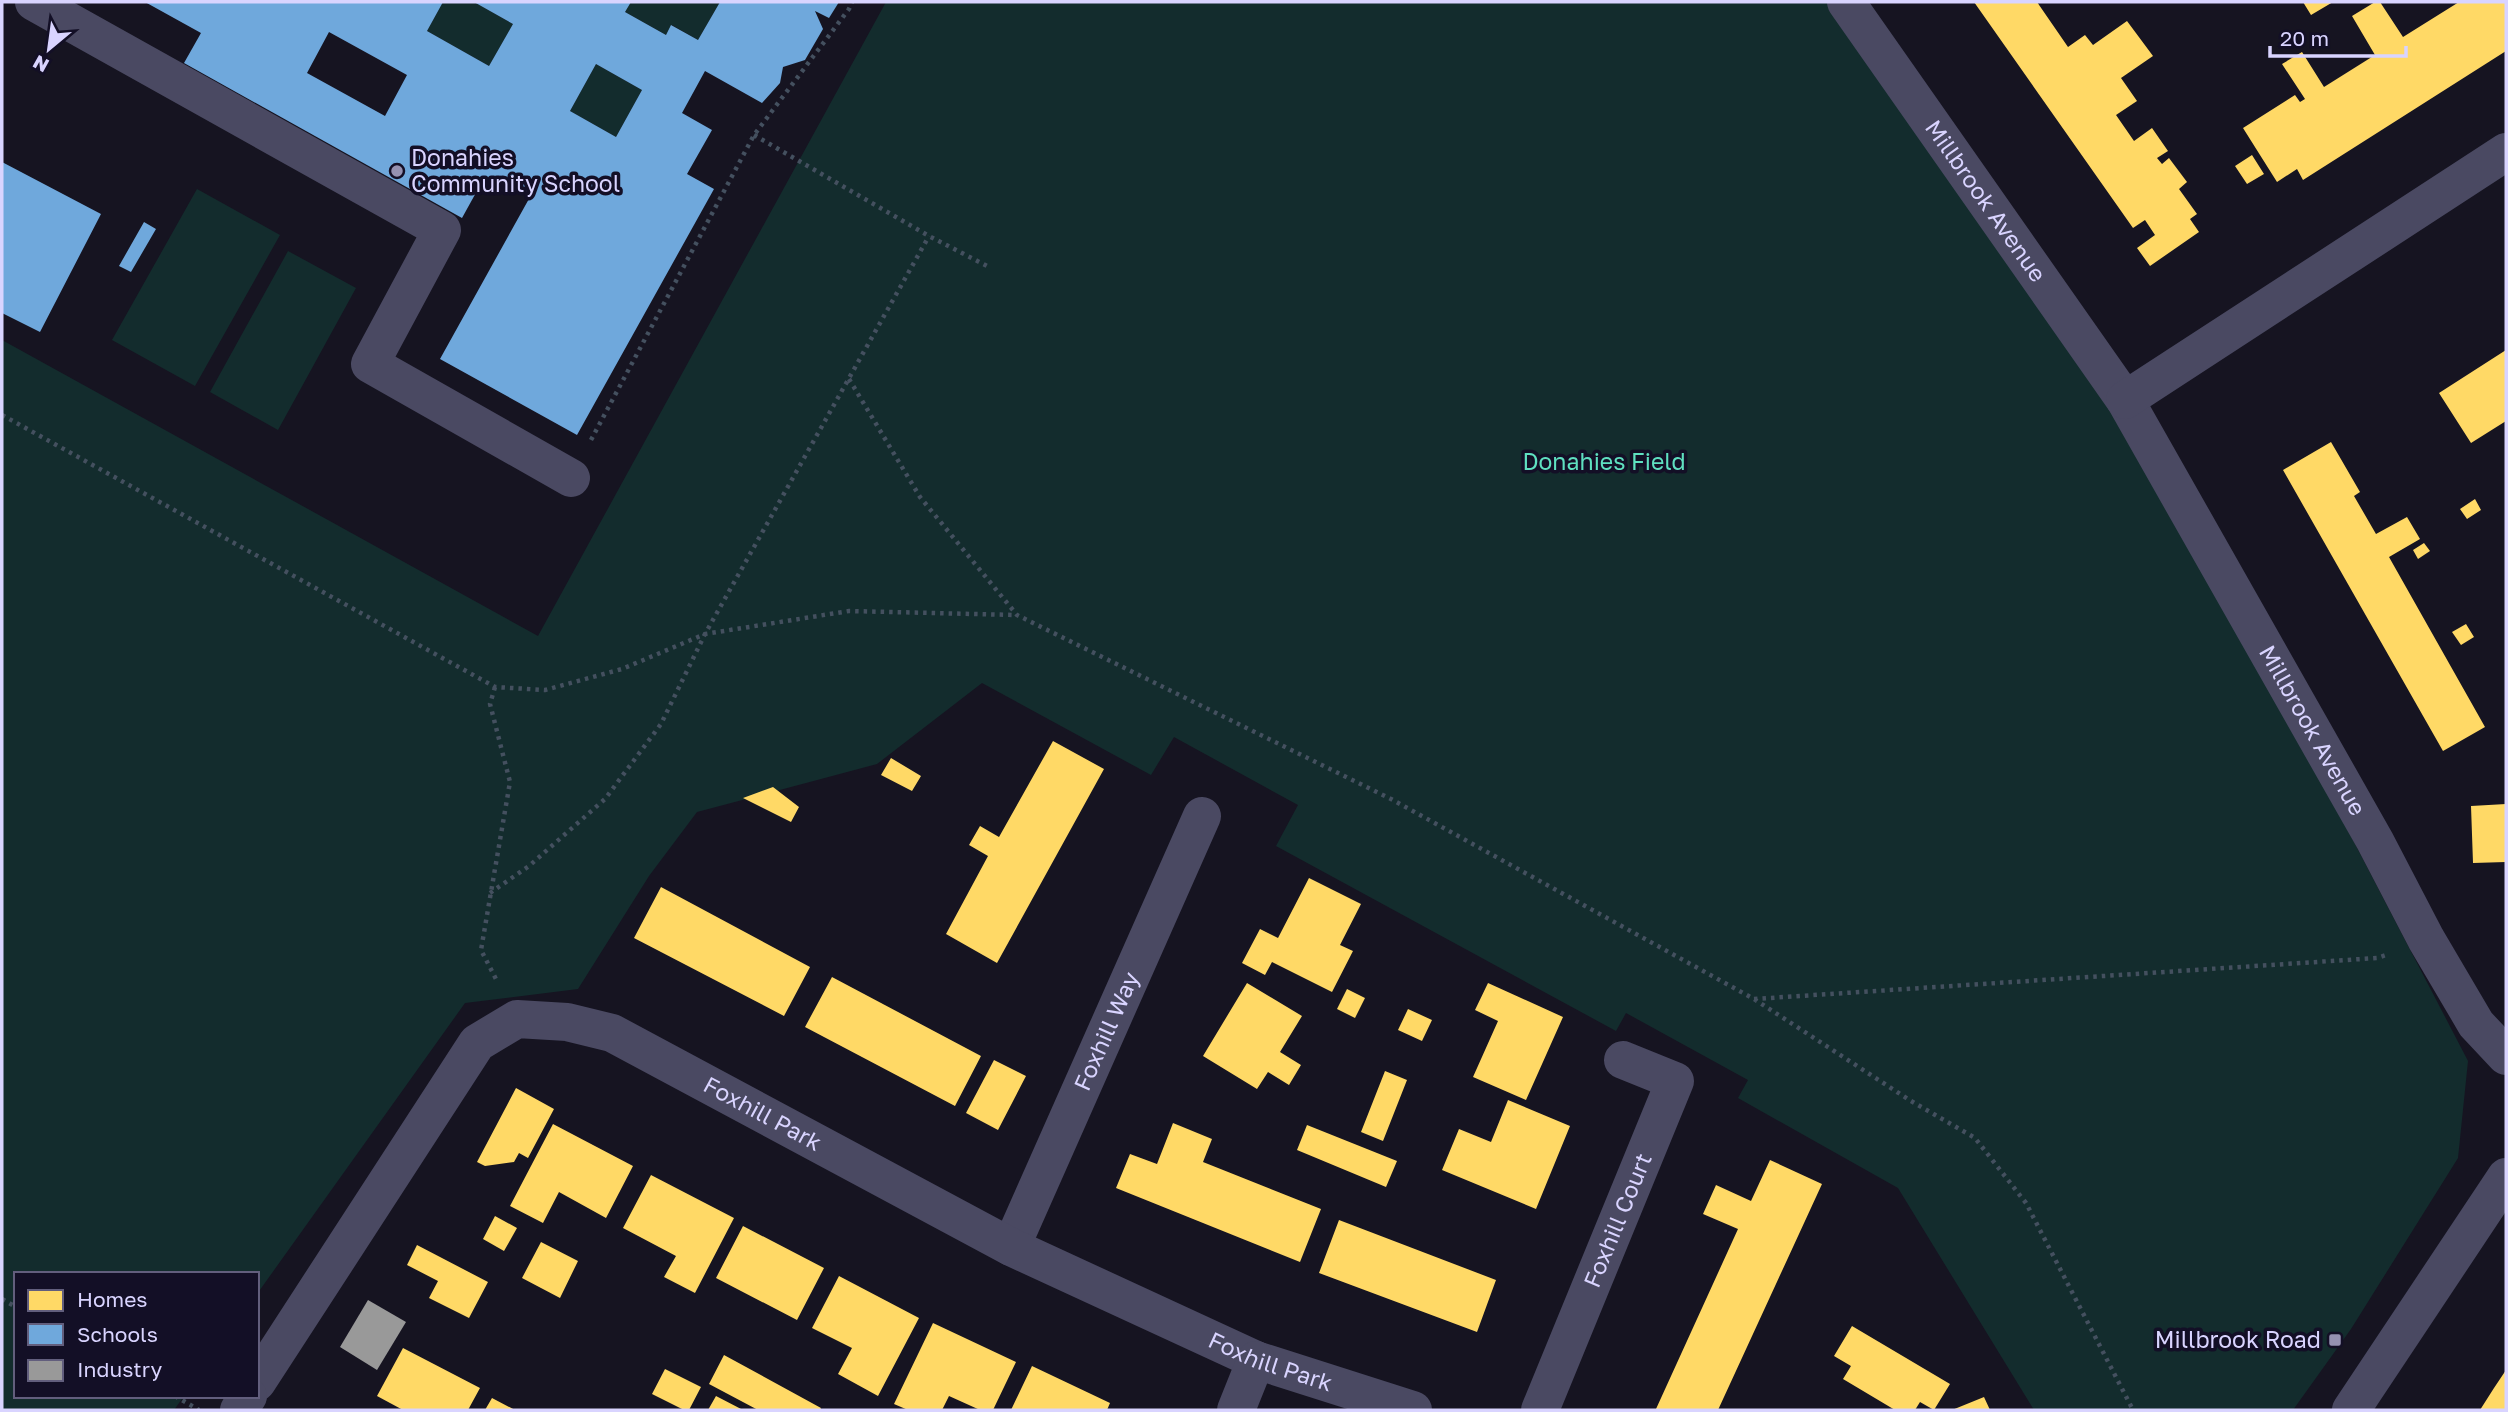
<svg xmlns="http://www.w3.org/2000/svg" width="2508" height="1412" viewBox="0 0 2508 1412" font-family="'Golos Text',sans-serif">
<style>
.green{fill:#132c2d}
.homes{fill:#ffd966}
.schools{fill:#6fa8dc;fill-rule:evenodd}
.industry{fill:#999}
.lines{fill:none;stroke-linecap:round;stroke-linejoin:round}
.path{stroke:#44505f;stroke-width:4.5;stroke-dasharray:3.5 5;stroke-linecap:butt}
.minor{stroke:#4a4962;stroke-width:38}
.poi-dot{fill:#9591b1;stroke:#130f26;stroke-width:2.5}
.labels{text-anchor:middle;stroke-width:7;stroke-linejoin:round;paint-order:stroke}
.poi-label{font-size:23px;fill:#d9d4ff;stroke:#130f26;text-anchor:start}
.street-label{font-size:23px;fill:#d9d4ff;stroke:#130f26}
.park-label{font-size:23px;fill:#5fe0c0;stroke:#130f26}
</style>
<rect width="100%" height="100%" fill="#161421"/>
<path class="green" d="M443,2H474L513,24L489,66L427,31Z
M631,2H720L698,40L672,25L666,35L625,12Z
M886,2H1845L2124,400L2468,1061L2458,1158L2351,1329L2293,1410H2034L1898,1188L1738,1098L1748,1080L1626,1013L1616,1031L1276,846L1298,805L1174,737L1151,775L982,683L877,764L697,812L649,876L578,989L465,1003L257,1294V1274H16V1396H184L174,1410H2V340L538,636Z
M596,64L642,90L616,137L570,111Z
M197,189L280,235L195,386L112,340Z
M288,251L356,288L278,430L210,392Z"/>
<path class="homes" d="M1974,2H2037L2068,47L2085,35L2093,45L2127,21L2153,56L2121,78L2137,101L2116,115L2134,141L2152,128L2168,151L2157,158L2162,164L2169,158L2187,182L2179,189L2197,214L2190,219L2199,232L2150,266L2137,248L2155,235L2145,220L2133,228Z
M2303,2H2333L2311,15Z
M2375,2H2380L2403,37L2459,2H2506V51L2303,180L2297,169L2277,182L2243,128L2295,95L2300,102L2305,99L2282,64L2302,52L2324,87L2375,55L2352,16Z
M2252,155L2264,174L2247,184L2235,166Z
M2506,350V421L2471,443L2439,393Z
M2331,442L2360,492L2354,496L2376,534L2407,517L2420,539L2389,557L2485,727L2443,751L2283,470Z
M2475,499L2481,510L2467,519L2460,509Z
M2424,543L2430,551L2418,559L2413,550Z
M2466,624L2474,637L2461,645L2452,632Z
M1053,741L1104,769L997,963L946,934L988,856L969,845L980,826L999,837Z
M891,758L921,776L912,791L881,775Z
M773,787L799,807L791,822L743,798Z
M2506,804V862L2473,863L2471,806Z
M1309,878L1361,904L1340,945L1353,951L1332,992L1272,962L1265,975L1242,963L1260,929L1278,938Z
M661,887L810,967L784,1016L634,938Z
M832,977L981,1056L955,1106L805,1027Z
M1247,983L1302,1016L1280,1052L1301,1065L1289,1085L1268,1072L1257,1089L1203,1056Z
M1488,983L1563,1017L1526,1100L1473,1077L1498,1021L1475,1010Z
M1347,989L1365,998L1355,1018L1337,1009Z
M1408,1009L1432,1020L1422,1041L1398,1030Z
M994,1060L1026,1076L998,1130L966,1113Z
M1385,1071L1407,1080L1383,1141L1361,1132Z
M516,1088L554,1109L528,1158L519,1153L514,1162L485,1166L477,1162Z
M1508,1100L1570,1126L1536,1209L1442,1170L1459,1129L1491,1142Z
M1173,1123L1212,1139L1203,1162L1321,1209L1300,1262L1116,1188L1130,1154L1157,1164Z
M553,1124L633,1166L606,1218L559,1192L543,1223L510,1206Z
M1307,1125L1397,1161L1386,1187L1297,1150Z
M1770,1160L1822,1184L1718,1410H1659L1656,1409L1738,1229L1703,1214L1716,1185L1751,1201Z
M651,1175L734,1218L695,1293L664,1277L676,1256L623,1228Z
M495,1216L517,1228L504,1251L483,1239Z
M1339,1220L1496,1280L1477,1332L1319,1273Z
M743,1226L824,1268L797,1320L716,1278Z
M541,1242L578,1261L560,1298L522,1278Z
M417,1245L488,1282L469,1318L429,1298L438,1281L407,1265Z
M839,1276L919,1318L878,1396L838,1374L852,1348L812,1328Z
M933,1323L1016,1362L993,1410H980L949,1396L942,1410H908L894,1404Z
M1852,1326L1950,1384L1934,1410L1920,1402L1915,1410H1895L1843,1379L1851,1366L1834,1356Z
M403,1348L480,1388L468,1410H403L377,1396Z
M724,1355L821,1408L820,1410H758L709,1384Z
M1032,1366L1110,1403L1107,1410H1011Z
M665,1369L701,1387L689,1410H684L652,1394Z
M2506,1370V1410H2480L2494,1388Z
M716,1396L743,1410H708Z
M1984,1397L1990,1410H1952Z
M492,1398L515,1410H485Z"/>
<path class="schools" d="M145,2H443L427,31L489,66L513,24L474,2H631L625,12L666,35L671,25L698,40L720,2H839L829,18L815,11L823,29L805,60L783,67L780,83L762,103L705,71L682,113L712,130L687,174L714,189L577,435L440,359L530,197L497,179L493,186L483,180L462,218L184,63L201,33ZM329,32L407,75L385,116L307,73ZM596,64L642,90L616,137L570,111Z
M2,162L101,214L40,332L2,313Z
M144,222L156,229L131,272L119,266Z"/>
<path class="industry" d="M368,1300L406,1322L377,1370L340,1347Z"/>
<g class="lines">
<path class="path" d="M754,135L929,236L987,266
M849,379L920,497L1017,615L1391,799L1754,999L1911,1101L1975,1138L2026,1203L2133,1410
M2,415L495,687L545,690L622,669L705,634L849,611L1016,615
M591,440L754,135L849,9L852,2
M495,687L490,704L510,782L481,950L497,981
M490,893L529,866L605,799L661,724L705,634L929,236
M1754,999L2377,958L2386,955
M2,1299L16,1307
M175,1396L199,1410"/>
<g class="minor">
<path d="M34,2L442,230L370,364L571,478"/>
<path id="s1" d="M1846,2L2125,400L2375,841L2426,939L2476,1024L2506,1056"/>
<path d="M2125,400L2506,152"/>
<path id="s2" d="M1011,1247L1202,816"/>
<path id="s3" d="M257,1382L477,1043L517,1019L567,1022L612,1033L1011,1247L1256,1360L1413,1410"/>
<path d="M239,1410L248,1396"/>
<path d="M1236,1410L1256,1360"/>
<path id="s4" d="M1540,1410L1675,1081L1623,1060"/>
<path d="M2351,1410L2506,1177"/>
</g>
</g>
<g class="poi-dot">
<circle cx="397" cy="171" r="7"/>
<rect x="2328" y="1333" width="14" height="14" rx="3.5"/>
</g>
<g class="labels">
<g class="poi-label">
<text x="411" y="166">Donahies<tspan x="411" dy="26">Community School</tspan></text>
<text x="2321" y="1348" text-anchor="end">Millbrook Road</text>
</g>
<g class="street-label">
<text dy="8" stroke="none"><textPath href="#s1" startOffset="243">Millbrook Avenue</textPath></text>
<text dy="8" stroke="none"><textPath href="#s1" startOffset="866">Millbrook Avenue</textPath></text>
<text dy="8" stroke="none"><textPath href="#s2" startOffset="236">Foxhill Way</textPath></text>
<text dy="8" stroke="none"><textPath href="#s3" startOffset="718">Foxhill Park</textPath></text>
<text dy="8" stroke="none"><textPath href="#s4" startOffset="205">Foxhill Court</textPath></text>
<text dy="8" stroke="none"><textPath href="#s3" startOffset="1284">Foxhill Park</textPath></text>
</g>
<g class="park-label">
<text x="1604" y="470">Donahies Field</text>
</g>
</g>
<rect width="2508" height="1412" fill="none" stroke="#d9d4ff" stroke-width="7"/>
<rect x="14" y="1272" width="245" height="126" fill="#130f26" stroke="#625e7d" stroke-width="2"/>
<rect x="28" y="1290" width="35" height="21" fill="#ffd966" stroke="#625e7d" stroke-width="2"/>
<text x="77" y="1307" font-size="21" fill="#d9d4ff">Homes</text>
<rect x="28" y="1324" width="35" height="21" fill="#6fa8dc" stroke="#625e7d" stroke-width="2"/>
<text x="77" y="1342" font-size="21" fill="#d9d4ff">Schools</text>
<rect x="28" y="1360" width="35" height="21" fill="#999999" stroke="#625e7d" stroke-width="2"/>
<text x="77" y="1377" font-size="21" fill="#d9d4ff">Industry</text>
<g transform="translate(49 49) rotate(209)" stroke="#130f26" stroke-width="5" paint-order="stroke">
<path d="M0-5L12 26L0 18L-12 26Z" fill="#d9d4ff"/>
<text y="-10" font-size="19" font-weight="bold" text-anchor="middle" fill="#d9d4ff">N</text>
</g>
<path d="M2270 46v10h136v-10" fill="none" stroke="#d9d4ff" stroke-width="3.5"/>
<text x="2280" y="46" font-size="21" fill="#d9d4ff" stroke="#130f26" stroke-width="5" paint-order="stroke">20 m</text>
</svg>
